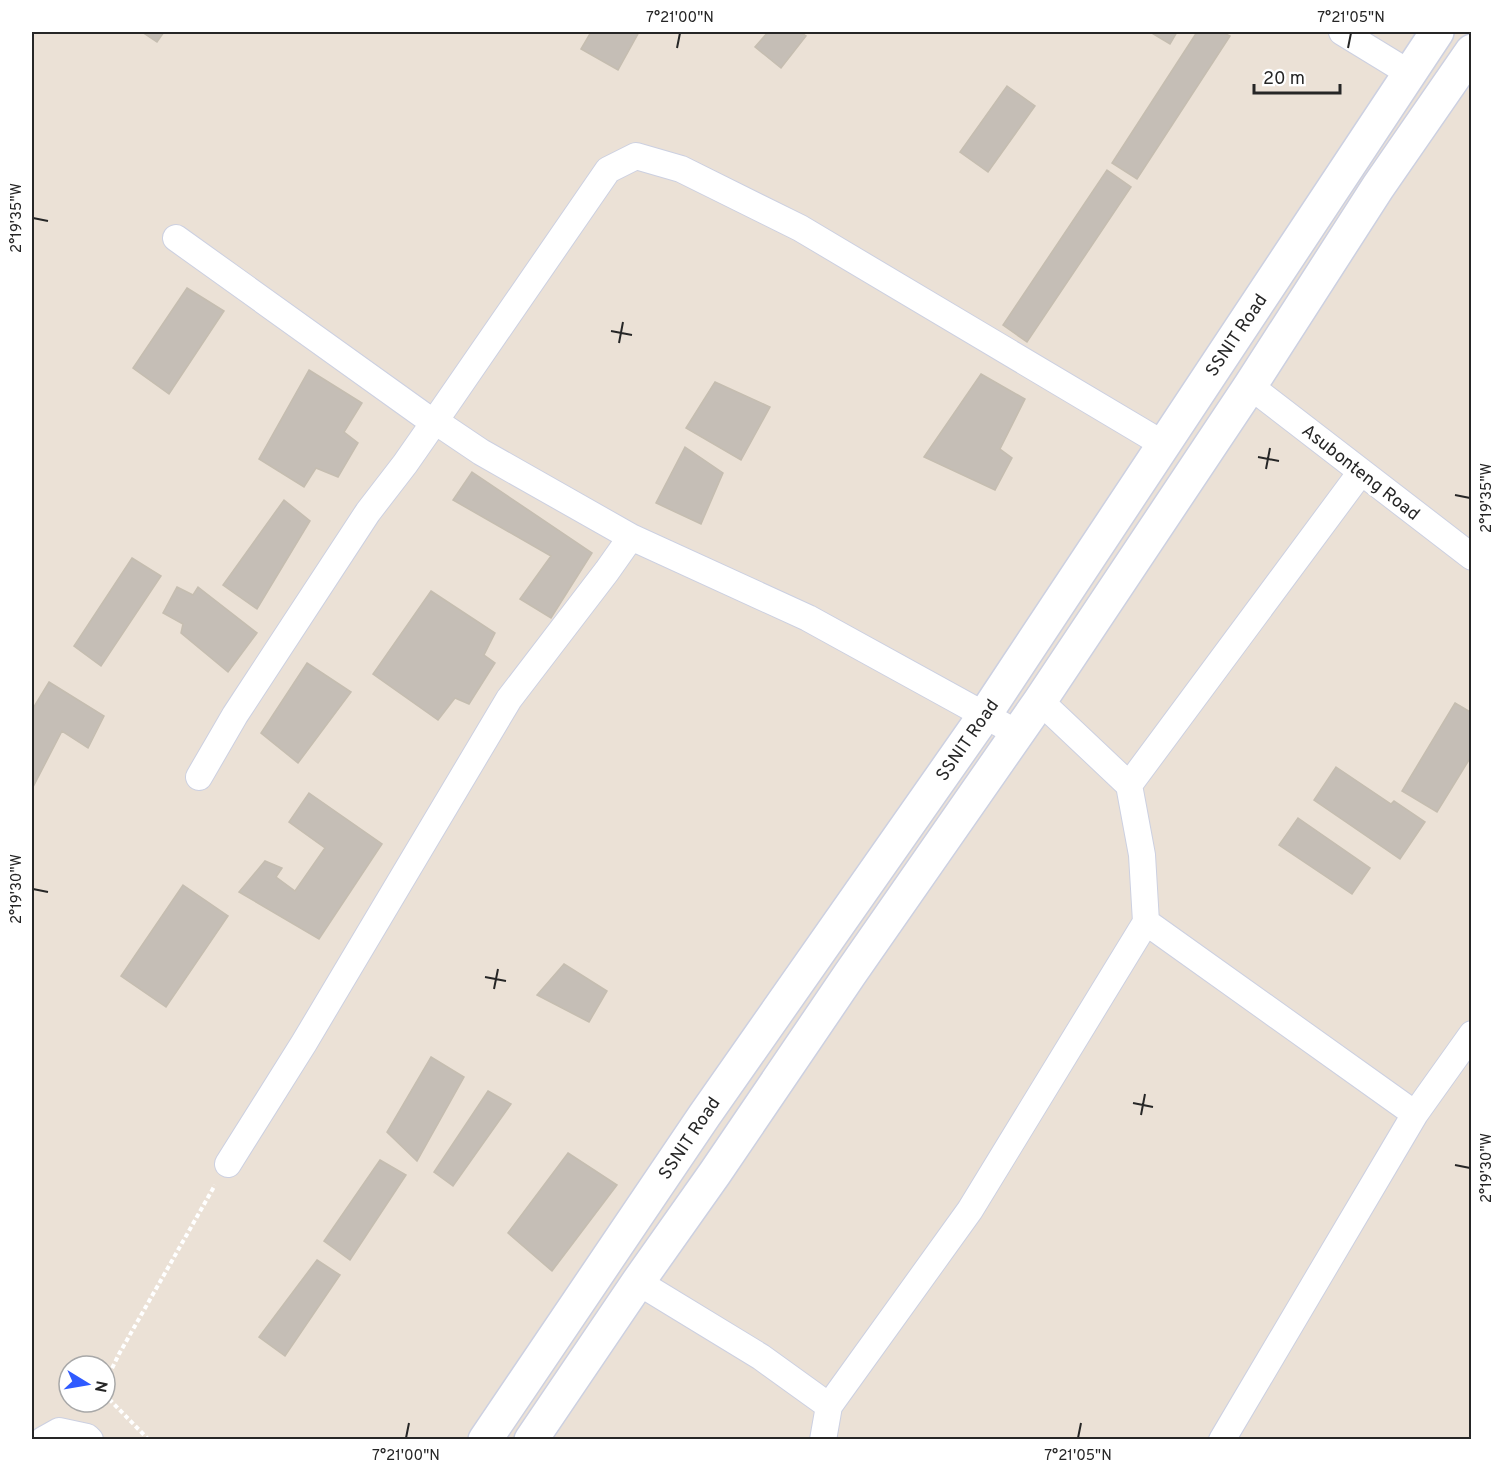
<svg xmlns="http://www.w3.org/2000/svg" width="1503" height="1471" viewBox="0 0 1503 1471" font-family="Overpass,sans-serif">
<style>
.building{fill:#c5beb6;stroke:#c5bdb0;stroke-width:1.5}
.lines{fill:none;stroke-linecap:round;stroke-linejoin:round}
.street-casing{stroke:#ccd0e1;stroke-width:28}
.secondary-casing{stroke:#ccd0e1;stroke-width:36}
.path{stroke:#fff;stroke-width:4;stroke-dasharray:4.5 3;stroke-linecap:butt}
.street{stroke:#fff;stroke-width:26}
.secondary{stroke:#fff;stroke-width:33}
.ticks{fill:none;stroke:#262626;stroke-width:2}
.labels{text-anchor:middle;stroke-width:6;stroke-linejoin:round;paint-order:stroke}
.street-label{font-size:18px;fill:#262626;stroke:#fff}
.neatline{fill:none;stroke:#262626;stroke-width:2}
.ticks-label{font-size:15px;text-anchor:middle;fill:#262626}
</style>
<rect width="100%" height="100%" fill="#ebe1d6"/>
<path class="building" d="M142,32H164L157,42Z
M591,32H639L618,70L581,49Z
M768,32H800L806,36L781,68L755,47Z
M1150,32H1177L1170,44Z
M1197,32H1222L1230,36L1137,179L1112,163Z
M1007,86L1035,106L988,172L960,152Z
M1107,170L1131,187L1027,342L1003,325Z
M187,288L224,311L169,394L133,368Z
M309,370L362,403L344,432L358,443L338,477L316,468L304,487L259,459Z
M981,374L1025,399L1000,449L1012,458L995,490L924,457Z
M715,382L770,407L741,460L686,428Z
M685,447L723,473L701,524L656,503Z
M472,472L592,553L551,618L520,599L551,556L453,500Z
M284,500L310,521L257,609L223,585Z
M132,558L161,576L101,666L74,646Z
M177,587L193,595L198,587L257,633L228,672L181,633L183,624L163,613Z
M431,591L495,633L484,655L495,663L469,704L455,698L438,720L373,674Z
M307,663L351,692L298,763L261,733Z
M49,682L104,716L88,748L62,731L32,789V710Z
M1455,703L1472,713V755L1437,812L1402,791Z
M1336,767L1391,804L1394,801L1425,822L1400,859L1314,800Z
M309,793L382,844L319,939L239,892L265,861L282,868L276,877L295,891L325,848L289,822Z
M1298,818L1370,868L1352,894L1279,845Z
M183,885L228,916L166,1007L121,976Z
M564,964L607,991L589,1022L537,995Z
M431,1057L464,1077L417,1161L387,1132Z
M488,1091L511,1104L453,1186L434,1172Z
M568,1153L617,1185L552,1271L508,1233Z
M380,1160L406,1175L350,1260L324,1241Z
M317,1260L340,1275L285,1356L259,1337Z"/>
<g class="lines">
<g class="street-casing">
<path id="street" d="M1342,32L1409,73
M176,238L434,423
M1250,386L1472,557
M435,421L608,170L636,156L681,169L800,228L1163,444
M1040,701L1129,785L1142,855L1146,922L1415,1114
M199,777L235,715L368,512L405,464L435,421L481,452L631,537L808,618L1017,733
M1129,785L1361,472
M228,1164L304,1043L509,699L607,571L631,537
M638,1282L761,1357L829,1406L823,1440
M829,1406L970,1210L1146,922
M43,1440L59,1431L87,1437L90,1440
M1222,1440L1415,1114L1472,1034"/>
</g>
<g class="secondary-casing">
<path id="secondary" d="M485,1440L704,1116L984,716L1437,32
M531,1440L638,1282L715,1173L850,974L1040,701L1250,386L1378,187L1472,51"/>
</g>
<path class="path" d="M149,1440L110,1400L105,1383L119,1354L215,1185"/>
<use href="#street" class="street"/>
<use href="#secondary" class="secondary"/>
</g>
<path class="ticks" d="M677,48L680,33M1348,48L1351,33M33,218L48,221M611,331L632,335M619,343L623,322M1258,457L1279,461M1266,469L1270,448M1455,495L1470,498M33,889L48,892M485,977L506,981M494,989L498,969M1133,1103L1153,1107M1141,1115L1145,1094M1455,1165L1470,1168M406,1438L409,1423M1078,1438L1081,1423"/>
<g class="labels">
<g class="street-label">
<text transform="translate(1236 335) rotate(-56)" y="6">SSNIT Road</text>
<text transform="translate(1361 472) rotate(38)" y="6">Asubonteng Road</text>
<text transform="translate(967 740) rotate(-55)" y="6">SSNIT Road</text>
<text transform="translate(689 1138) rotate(-56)" y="6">SSNIT Road</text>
</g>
</g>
<rect width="1503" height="1471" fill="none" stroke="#ffffff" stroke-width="66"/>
<g transform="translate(87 1384) rotate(101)"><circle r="28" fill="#ffffff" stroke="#a8a8a8" stroke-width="1.5"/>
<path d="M0-4.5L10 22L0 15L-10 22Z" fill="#2f5aff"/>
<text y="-9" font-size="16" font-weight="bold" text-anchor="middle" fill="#262626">N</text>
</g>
<path d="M1254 84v9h86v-9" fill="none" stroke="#262626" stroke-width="3"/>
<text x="1263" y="84" font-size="18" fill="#262626" stroke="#ffffff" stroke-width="4.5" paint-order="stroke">20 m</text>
<rect x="33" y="33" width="1437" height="1405" class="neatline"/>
<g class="ticks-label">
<text x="680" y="22">7°21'00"N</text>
<text x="1351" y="22">7°21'05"N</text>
<text transform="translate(16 218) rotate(-90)" y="5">2°19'35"W</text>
<text transform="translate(1486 498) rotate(-90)" y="5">2°19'35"W</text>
<text transform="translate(16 889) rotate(-90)" y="5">2°19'30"W</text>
<text transform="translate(1486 1168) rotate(-90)" y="5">2°19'30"W</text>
<text x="406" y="1460">7°21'00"N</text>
<text x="1078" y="1460">7°21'05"N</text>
</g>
</svg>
